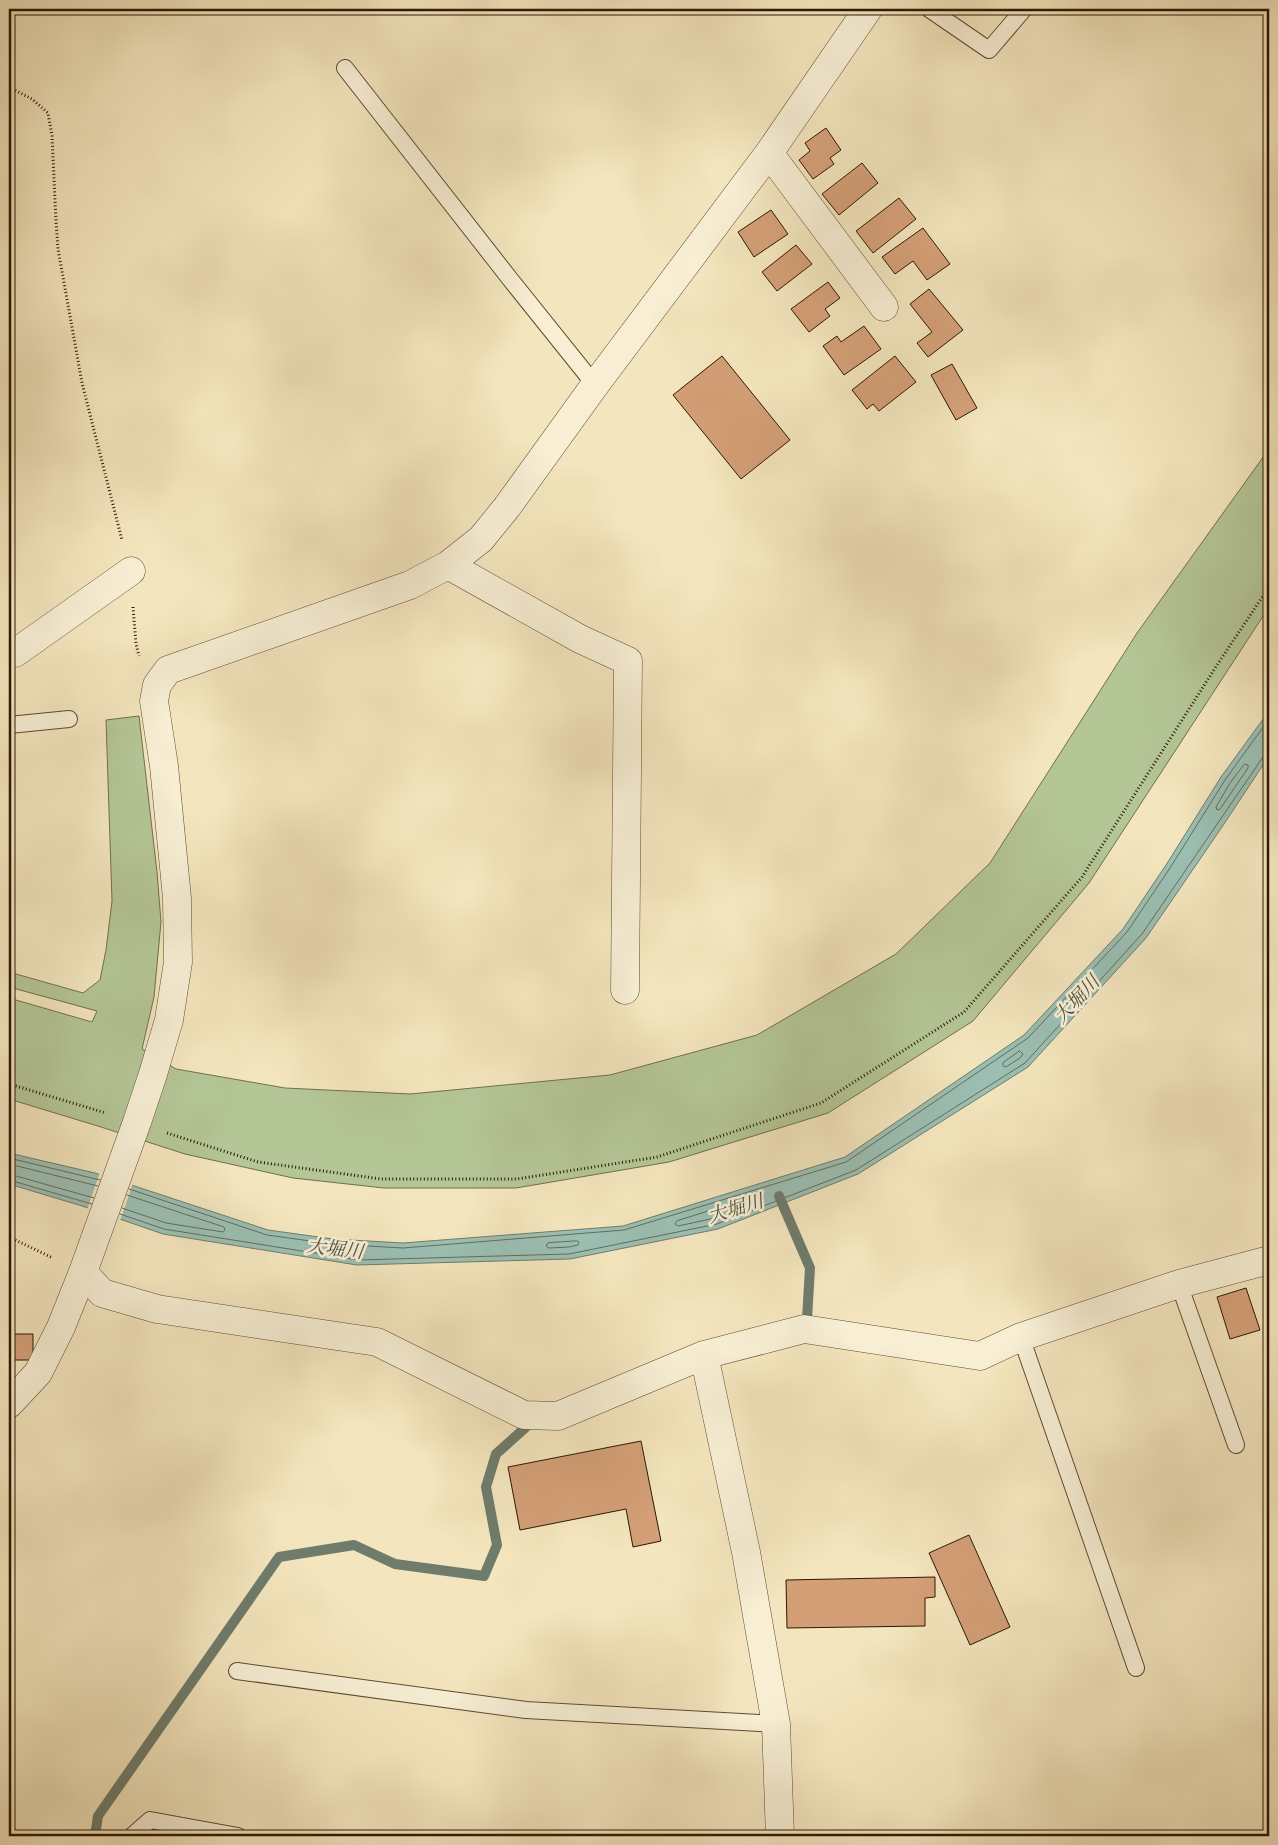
<svg xmlns="http://www.w3.org/2000/svg" width="1278" height="1845" viewBox="0 0 1278 1845" font-family="'Old Standard TT','Noto Serif JP',serif">
<style>
.green{fill:#b4c696;stroke:#706f4c}
.water{fill:#9bbfb3;stroke:#6f7c6c}
.pier{fill:#f3e5bd}
.lines{fill:none;stroke-linecap:round;stroke-linejoin:round}
.shore{stroke:#646c5a;stroke-width:1}
.stream{stroke:#6f7c6c;stroke-width:10}
.building{fill:#d49f77;stroke:#2c1802}
.service-casing{stroke:#5e4b31;stroke-width:18}
.minor-casing{stroke:#5e4b31;stroke-width:29}
.path{stroke:#2c1802;stroke-width:3;stroke-dasharray:1 2.5;stroke-linecap:butt}
.service{stroke:#f7eed4;stroke-width:16}
.minor{stroke:#f7eed4;stroke-width:28}
.labels{text-anchor:middle;stroke-width:5;stroke-linejoin:round;paint-order:stroke}
.water-label{font-size:19px;font-style:italic;fill:#535240;stroke:#f7eed4}
</style>
<rect width="100%" height="100%" fill="#f3e5bd"/>
<filter id="stains"><feTurbulence type="fractalNoise" baseFrequency=".004" numOctaves="4"/><feColorMatrix values="0 0 0 0 .2 0 0 0 0 .09 0 0 0 0 .02 0 0 0 .5 -.17"/></filter>
<radialGradient id="worn" r=".72"><stop offset=".6" stop-color="#630" stop-opacity="0"/><stop offset="1" stop-color="#630" stop-opacity=".3"/></radialGradient>
<path class="green" d="M1269,449V607L1089,883L973,1021L828,1113L669,1162L516,1188H384L293,1178L185,1154L101,1127L9,1099V998L92,1022L97,1011L9,987V972L83,993L100,980L106,950L112,901L106,720L139,716L157,872L161,922L154,997L142,1049L176,1069L285,1088L410,1094L610,1075L757,1035L896,954L990,863L1137,633Z"/>
<path class="water" d="M1269,711V756L1222,827L1146,938L1028,1067L858,1174L718,1229L570,1259L357,1265L163,1234L82,1206L9,1184V1153L95,1173L268,1230L333,1239L403,1243L623,1226L845,1157L1024,1035L1123,929L1166,865L1221,777Z"/>
<path class="pier" d="M100,1172L133,1183L120,1221L87,1210Z"/>
<g class="lines">
<path class="shore" d="M1245,764L1248,765V768L1220,809L1217,810L1216,807L1230,783Z
M1020,1051L1023,1054L1020,1058L1006,1067L1003,1066V1063Z
M9,1158L100,1180
M9,1164L98,1186
M9,1174L94,1198
M9,1180L92,1204
M129,1189L267,1235L332,1244L403,1248L624,1230L846,1162L1028,1038L1127,932L1170,868L1225,780L1269,719
M761,1195L764,1197L762,1200L715,1218L678,1226L675,1224L677,1221Z
M122,1208L166,1223L223,1232L225,1230L224,1227L127,1195
M120,1214L164,1229L358,1260L569,1254L717,1224L856,1170L1025,1063L1142,934L1263,757L1269,754
M577,1241L579,1242L578,1245L569,1247L549,1248L546,1246L548,1243Z"/>
<path class="stream" d="M779,1196L810,1268L807,1319L800,1322
M95,1836L98,1816L279,1557L354,1545L395,1564L484,1576L497,1545L486,1487L496,1454L526,1427"/>
</g>
<path class="building" d="M826,128L841,150L830,158L834,164L813,179L799,160L810,151L805,143Z
M862,163L878,183L839,215L822,194Z
M899,198L916,219L873,253L856,231Z
M771,210L788,234L754,257L738,232Z
M923,228L950,264L927,280L913,261L895,274L882,257Z
M796,245L812,264L777,291L762,272Z
M828,282L840,298L825,309L830,316L809,332L791,309Z
M929,289L963,330L928,357L917,343L932,332L910,304Z
M864,326L881,349L844,375L823,346L837,336L841,342Z
M722,356L790,440L741,479L673,395Z
M895,356L916,382L879,411L873,404L867,409L852,390Z
M952,364L977,408L956,420L931,375Z
M1246,1288L1260,1330L1230,1339L1217,1297Z
M9,1334H33V1360H9Z
M641,1441L661,1541L633,1547L626,1509L520,1530L508,1467Z
M969,1535L1010,1627L970,1645L929,1553Z
M935,1577V1597L925,1598V1626L787,1628L786,1580Z"/>
<g class="lines">
<g class="service-casing">
<path id="service" d="M929,9L989,50L1024,9
M345,68L510,279L595,385
M9,725L69,719
M1179,1284L1236,1445
M1021,1337L1136,1668
M237,1671L526,1710L776,1724
M132,1836L150,1820L238,1836"/>
</g>
<g class="minor-casing">
<path id="minor" d="M769,153L884,307
M448,565L580,639L628,661L625,990
M9,653H15L131,571
M83,1272L102,1293L157,1309L377,1342L524,1415L558,1416L704,1355L804,1329L980,1356L1021,1337L1179,1284L1269,1260
M704,1355L746,1552L776,1724L780,1836
M9,1404L38,1373L61,1327L83,1272L137,1122L153,1074L169,1020L178,962L177,898L164,766L154,701L157,685L168,670L410,585L448,565L481,539L507,507L595,385L769,153L868,9"/>
</g>
<path class="path" d="M9,87L32,99L48,113L52,136L56,221L58,249L82,383L122,540
M133,607L136,644L139,656
M9,1084L106,1113
M167,1133L258,1162L381,1179H517L657,1157L821,1103L964,1012L1082,877L1219,662L1269,587
M9,1237L53,1258"/>
<use href="#service" class="service"/>
<use href="#minor" class="minor"/>
</g>
<g class="labels">
<g class="water-label">
<text transform="translate(1076 999) rotate(-47)" y="7">大堀川</text>
<text transform="translate(735 1208) rotate(-17)" y="7">大堀川</text>
<text transform="translate(335 1248) rotate(7)" y="7">大堀川</text>
</g>
</g>
<rect width="1278" height="1845" fill="none" stroke="#f3e5bd" stroke-width="30"/>
<rect x="10" y="10" width="1258" height="1825" fill="none" stroke="#2c1802" stroke-width="2.5"/>
<rect x="15" y="15" width="1248" height="1815" fill="none" stroke="#2c1802"/>
<rect width="100%" height="100%" filter="url(#stains)"/>
<rect width="100%" height="100%" fill="url(#worn)"/>
</svg>
